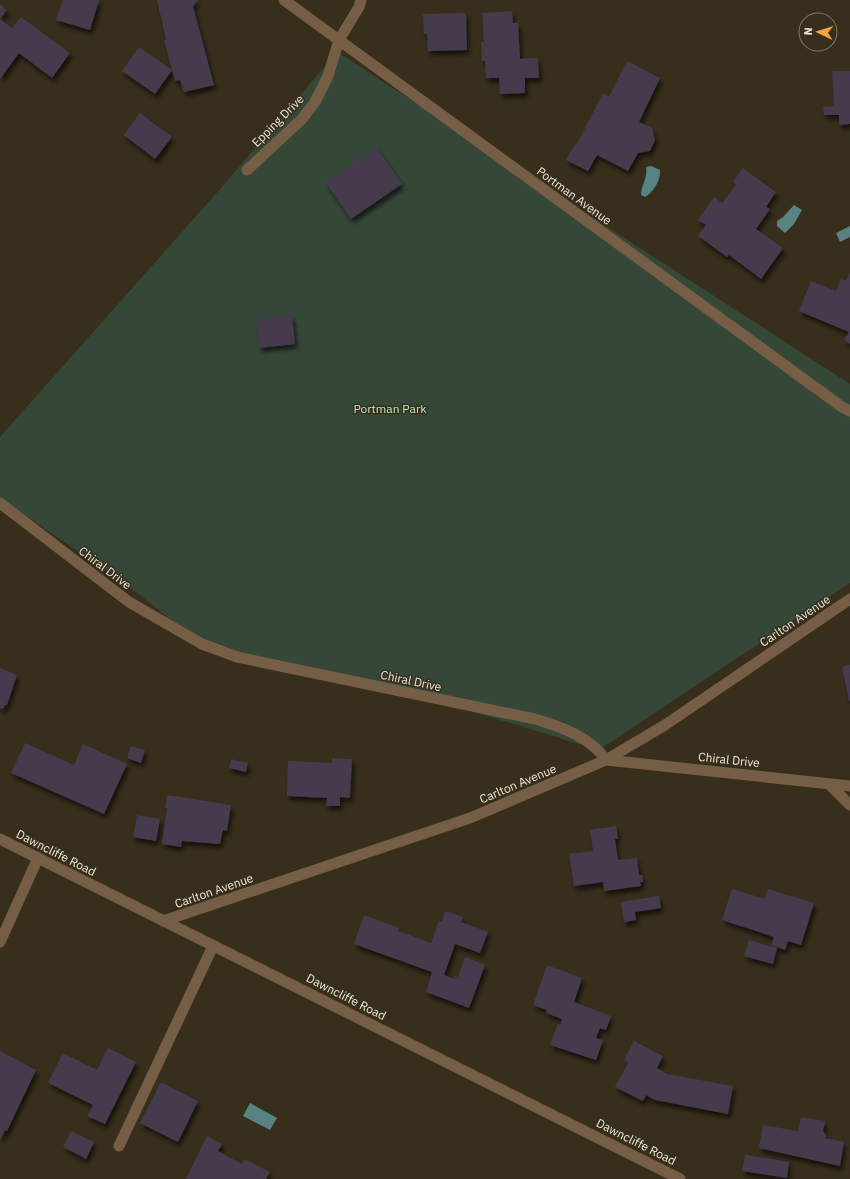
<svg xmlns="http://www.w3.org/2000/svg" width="850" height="1179" viewBox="0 0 850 1179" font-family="'IBM Plex Sans',sans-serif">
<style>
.green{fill:#354838}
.water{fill:#588383}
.building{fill:#453b4e;filter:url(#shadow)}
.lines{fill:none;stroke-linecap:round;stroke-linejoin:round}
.service{stroke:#755e45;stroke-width:11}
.minor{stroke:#755e45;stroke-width:11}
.labels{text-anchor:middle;stroke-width:3;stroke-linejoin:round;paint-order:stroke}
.street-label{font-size:12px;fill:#ede8dc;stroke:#372f1c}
.park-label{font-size:12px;fill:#b9eabf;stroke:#372f1c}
</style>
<defs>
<filter id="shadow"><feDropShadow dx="2.5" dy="4.5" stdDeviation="2" flood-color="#0009"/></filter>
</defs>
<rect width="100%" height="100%" fill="#372f1c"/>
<path class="green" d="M337,52L850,384V583L599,750L428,698L202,644L127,585L0,498V437L222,187Z"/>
<path class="water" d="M651,166L660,170C661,179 654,192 645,197L641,195C641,185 648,178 646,167Z
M794,205L802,210L794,224L785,233L777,226V221L783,217Z
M850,226V237L840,242L836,233Z
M250,1103L277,1118L270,1130L243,1116Z"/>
<path class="building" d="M63,0H99L90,30L56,20Z
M157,0H198L193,6L214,85L184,92L180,80L175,81L164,40L166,39Z
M0,4L7,10L0,19L12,28L21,17L70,53L52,78L19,53L0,79Z
M512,11L513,23H518L520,59L538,58L539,78H525V93L500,94L499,78H486L485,61H482L481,42H484L482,13Z
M466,13L467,50L428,51L427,34H424L423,14Z
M139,47L172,70L155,94L122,71Z
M627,61L660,78L639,122L652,128L655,140L650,151L638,153L628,171L597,155L588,171L566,160L575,144H577L603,93L609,97Z
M832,71H850V124L839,125V115H824L823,107L834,106Z
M140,113L172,137L155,159L124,135Z
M376,147L402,184L351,219L326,183Z
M743,168L776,192L766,207L770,209L756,229L783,248L761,279L729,255L727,257L698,236L706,225L698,220L714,197L722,203L736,185L733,182Z
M850,273V344L844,340L849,332L799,311L811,281L836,291L841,278L846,281Z
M292,315L295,344L259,348L256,319Z
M850,665V700L849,701L842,667Z
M0,668L17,675L7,705H5L3,709L0,708Z
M25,743L74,765L83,744L127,764L104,814L11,773Z
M131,746L145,750L141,763L127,758Z
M332,758L352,759L350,798L340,797V806H326L327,798L287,796L288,761L332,763Z
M231,759L248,763L246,772L229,768Z
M167,795L231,805L227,831L223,830L220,844L182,841L181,847L162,844L167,808H165Z
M137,815L160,819L156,841L133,837Z
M616,826L618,839H615L618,860L637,858L639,875H642L643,882H640L641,886L604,891L603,882L574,886L569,854L593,851L590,830Z
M732,889L765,899L768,889L814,903L801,945L788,941L785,950L771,945L774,937L722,920Z
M659,896L661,908L635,912L636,920L624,922L621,902Z
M445,911L463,917L461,922L488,932L480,953L455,944L444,975L454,979L455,976L458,977L465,957L485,965L469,1008L426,992L432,972L354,944L364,915L399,928L398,931L431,943L439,921L442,922Z
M749,940L777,948L773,964L744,956Z
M547,965L582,978L574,1002L611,1016L606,1030L600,1028L596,1038L603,1040L596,1060L550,1045L558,1024L560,1025L562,1019L546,1013L547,1010L533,1005Z
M634,1041L663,1056L657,1068L667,1074L733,1086L728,1114L655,1100L646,1095L643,1101L615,1087L628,1063L624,1060Z
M108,1048L136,1062L105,1124L87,1116L93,1105L48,1083L63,1053L97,1070Z
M0,1051L36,1070L7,1131L5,1130L0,1140Z
M161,1082L198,1101L178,1142L140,1123Z
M801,1117L825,1121L823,1131L827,1136L825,1138L844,1142L840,1166L759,1148L763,1125L798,1131Z
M71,1131L94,1142L86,1159L63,1147Z
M207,1136L222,1144L218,1151L242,1164L244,1159L270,1172L266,1179H186Z
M745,1155L789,1162L787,1178L742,1171Z"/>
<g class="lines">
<path class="service" d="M829,784L850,805"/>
<path class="minor" d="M284,0L842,407L850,411
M247,170L302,119L315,102L328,76L339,40L359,7L361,0
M0,503L129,602L202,644L237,657L535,719C562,727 590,737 606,760L850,786
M0,839L680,1179
M163,921L470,818L606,760L665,725L850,599
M0,942L38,858
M119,1146L213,946"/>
</g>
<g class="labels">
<g class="street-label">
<text transform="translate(278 121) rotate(-45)" y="4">Epping Drive</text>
<text transform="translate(574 196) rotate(36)" y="4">Portman Avenue</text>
<text transform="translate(105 568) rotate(37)" y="4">Chiral Drive</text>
<text transform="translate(795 621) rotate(-34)" y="4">Carlton Avenue</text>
<text transform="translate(411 681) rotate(12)" y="4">Chiral Drive</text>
<text transform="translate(729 760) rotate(6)" y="4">Chiral Drive</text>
<text transform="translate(518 784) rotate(-23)" y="4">Carlton Avenue</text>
<text transform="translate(56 853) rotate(27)" y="4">Dawncliffe Road</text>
<text transform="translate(214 891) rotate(-19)" y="4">Carlton Avenue</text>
<text transform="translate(346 997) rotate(27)" y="4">Dawncliffe Road</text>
<text transform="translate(636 1142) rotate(27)" y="4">Dawncliffe Road</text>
</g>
<g class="park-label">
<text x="390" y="413">Portman Park</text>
</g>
</g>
<g transform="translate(818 32) rotate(274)"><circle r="19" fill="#372f1c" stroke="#807969"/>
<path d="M0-3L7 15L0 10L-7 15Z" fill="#efa73e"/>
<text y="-6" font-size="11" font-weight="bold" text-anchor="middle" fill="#ede8dc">N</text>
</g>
</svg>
